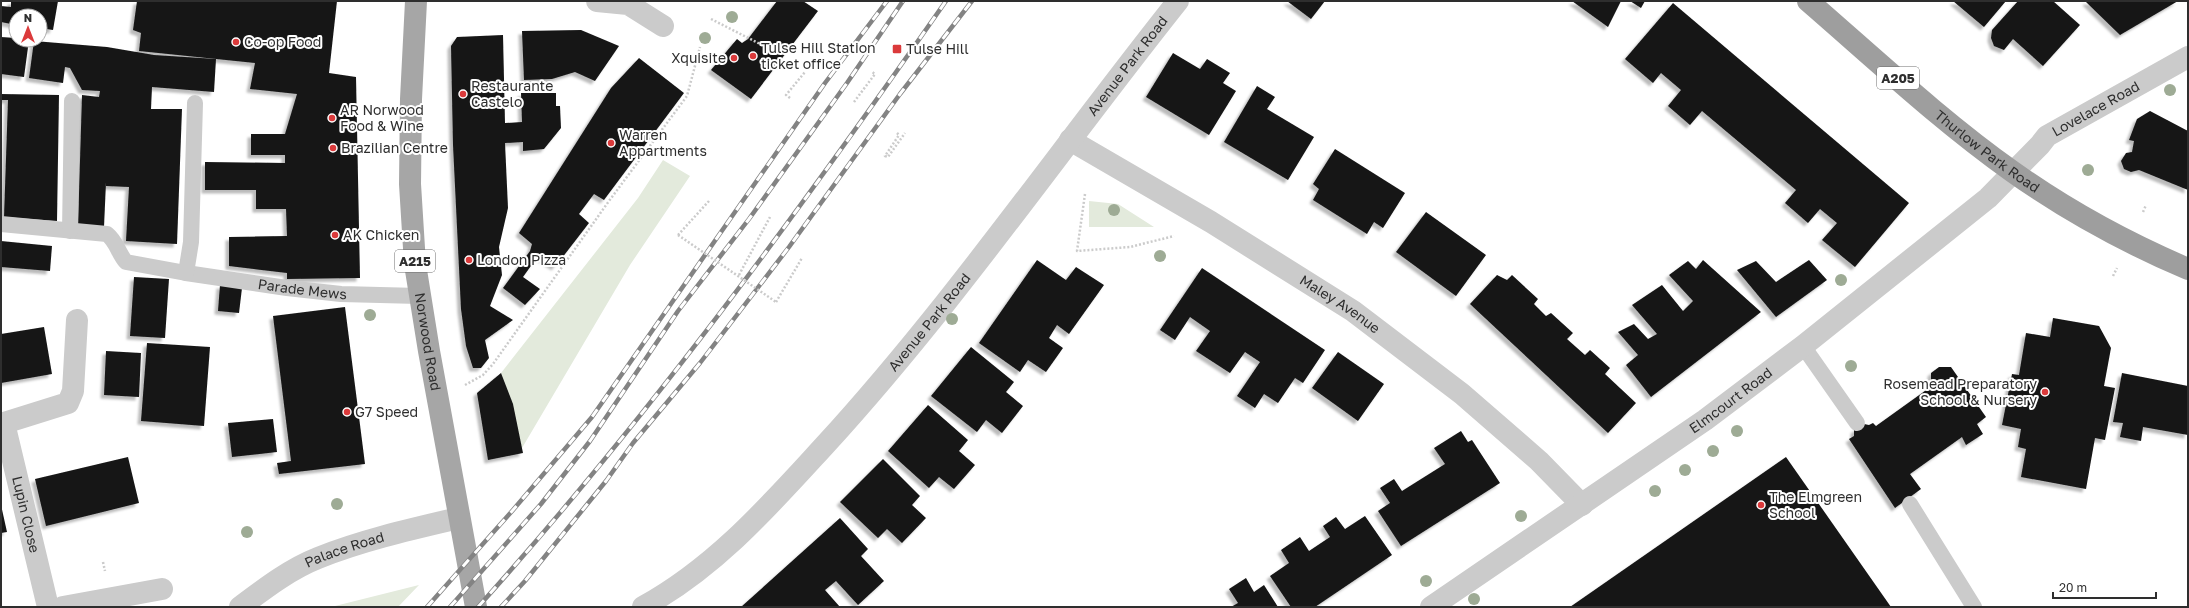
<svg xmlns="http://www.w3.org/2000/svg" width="2189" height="608" viewBox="0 0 2189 608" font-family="'Golos Text',sans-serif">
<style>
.green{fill:#e3eadc}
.building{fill:#151515;filter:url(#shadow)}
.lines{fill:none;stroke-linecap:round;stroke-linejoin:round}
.path{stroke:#cbcbcb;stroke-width:2.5;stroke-dasharray:2 2;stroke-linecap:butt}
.service{stroke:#cbcbcb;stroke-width:16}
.minor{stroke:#cbcbcb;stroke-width:22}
.tertiary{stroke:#cbcbcb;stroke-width:22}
.primary{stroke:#a6a6a6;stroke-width:22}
.trunk{stroke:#9e9e9e;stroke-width:22}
.rail-casing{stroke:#838383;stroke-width:4.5}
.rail{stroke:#fff;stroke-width:3;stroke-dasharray:9;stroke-linecap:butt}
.path-bridge{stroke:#cbcbcb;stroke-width:2.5;stroke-dasharray:2 2;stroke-linecap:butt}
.tree{fill:#9eab95}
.poi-dot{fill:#db3a3b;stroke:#fff;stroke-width:1.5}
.labels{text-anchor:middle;stroke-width:4;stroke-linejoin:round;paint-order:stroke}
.shield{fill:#fff;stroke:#6d6d6d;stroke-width:1}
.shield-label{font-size:13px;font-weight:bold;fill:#2e2e2e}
.poi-label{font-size:14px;fill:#2e2e2e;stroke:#fff;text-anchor:start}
.street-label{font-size:14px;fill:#2e2e2e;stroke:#fff}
</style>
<defs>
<filter id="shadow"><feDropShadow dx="-3.5" dy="3.5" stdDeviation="1" flood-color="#0004"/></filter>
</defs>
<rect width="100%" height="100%" fill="#fff"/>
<path class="green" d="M663,160L690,176L630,265L522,448L501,373L638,198Z
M1089,201L1118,204L1154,227H1089Z
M419,585L398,607H331Z"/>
<path class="building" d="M11,1H58L53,30L40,28V16H16V25L1,22V6L11,7Z
M137,1H337L329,73L356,77L360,278L287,279V273L229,266V237L287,236L286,209H256V190H205V162L285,163V155H251V134H285L297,94L250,89L255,63L139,51L141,33L133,30Z
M777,1H803L818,11L751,99L711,70L737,39L742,43L748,39Z
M1287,1H1325L1311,19Z
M1572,1H1621L1608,27Z
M1630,1H1645L1641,8Z
M1953,1H2006L1984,27Z
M2018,1H2053L2080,25L2043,66L2013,39L2004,50L1994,46L1991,38L1992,30Z
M2087,1H2178L2120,35L2086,2Z
M1673,3L1909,203L1855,267L1822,240L1837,223L1820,209L1808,223L1785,203L1796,190L1702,111L1690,125L1668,106L1681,90L1661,73L1653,83L1625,59Z
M581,30L619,46L595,81L575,72L552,79L524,80L522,31Z
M503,35L505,123L522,122L521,93H556V106H560L561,128L544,149L523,151V142L505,143L508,208L499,247L502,275L490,306L513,320L485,340L489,358L481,368H473L466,346L461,309L453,145L451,46L457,37Z
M1,37L16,38V40H29L24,77L1,74Z
M34,41L107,47L154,55L216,59L214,92L152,87L151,109H182L177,244L126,241L129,187L106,186V182L104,227L78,226L82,95L99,97L100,91L82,90L70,68L65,67L63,83L29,78Z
M1173,53L1200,69L1207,59L1230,73L1223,83L1236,91L1209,135L1146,97Z
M639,58L684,93L604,200L594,194L579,214L589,223L555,267L538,256L523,277L540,289L525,305L503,288L530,251L532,244L519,233L611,88Z
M1257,86L1275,97L1267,109L1314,137L1288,180L1224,142Z
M1,94L59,95L57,221L4,217L8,100H1Z
M2150,111L2188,131V190L2139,170L2131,172L2124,169L2121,161L2126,153L2132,152L2134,141L2129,140L2137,119Z
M1335,149L1405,193L1383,228L1374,222L1367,234L1313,200L1319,189L1313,184Z
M1426,212L1486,255L1456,296L1396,252Z
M1,241L52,246L50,271L1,267Z
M1037,260L1066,280L1076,267L1104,285L1069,334L1057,325L1049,338L1063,348L1046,372L1028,360L1020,372L979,343Z
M1703,260L1761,312L1651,397L1626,365L1638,355L1618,332L1634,324L1648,339L1657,334L1632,305L1662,285L1683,311L1693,301L1669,275L1688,261L1696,269Z
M1809,260L1827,280L1776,317L1737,270L1756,261L1776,282Z
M1202,268L1325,350L1303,383L1295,378L1278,403L1264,394L1255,408L1237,396L1260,362L1245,352L1230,373L1196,351L1210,331L1190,317L1175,340L1160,330Z
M1497,275L1507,280L1512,275L1538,299L1534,304L1546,316L1551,313L1573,333L1567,339L1585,355L1590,350L1610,368L1605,374L1636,403L1608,433L1470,304Z
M134,277L169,279L165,338L130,336Z
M220,285L242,288L239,313L218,311Z
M345,307L365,464L279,474L277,463L291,461L273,316Z
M2053,318L2099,326L2111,348L2104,386L2115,388L2105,440L2095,438L2086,489L2021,477L2026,449L2018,447L2021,429L2002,425L2012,374L2019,375L2026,333L2050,337Z
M44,327L52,374L1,383V334Z
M147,343L210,347L204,426L141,421Z
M971,347L1014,382L1006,392L1023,406L1002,433L986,420L977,432L931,396Z
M106,351L141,353L139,397L104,395Z
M1338,352L1384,384L1358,421L1312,388Z
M1939,367H1951L1986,417L1977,424L1983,434L1966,445L1962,437L1910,474L1921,489L1895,508L1849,439L1854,436V430L1864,424L1869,425L1873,423L1876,426L1929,388L1927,384L1931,380V373Z
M501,373L513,404L523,453L488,460L477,393Z
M2122,373L2188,386V435L2143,427L2141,441L2120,437L2123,423L2113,422Z
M928,405L968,440L959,451L975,465L954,489L939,477L929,488L888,451Z
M273,419L277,452L232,457L228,423Z
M1461,431L1468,442L1472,440L1500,483L1401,546L1378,511L1390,503L1380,488L1394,479L1402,491L1445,464L1434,448Z
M128,457L139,503L46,526L35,479Z
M1786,457L1891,607H1570Z
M883,459L920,496L912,505L926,518L902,543L887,529L878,538L840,502Z
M1,505L7,532L1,533Z
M1365,516L1392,555L1315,607H1291L1270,576L1289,563L1281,550L1300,537L1309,551L1330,537L1323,526L1336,517L1345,529Z
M840,518L868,549L861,556L884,581L858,605L836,581L825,590L840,607H741Z
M1246,578L1254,592L1264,585L1278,607H1231L1238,603L1229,589Z"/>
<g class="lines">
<path class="path" d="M711,19L766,47
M790,98L786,95L805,72
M854,102L875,74L871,71
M897,133L899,135L885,156L888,157L905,133
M1085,194L1077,251L1130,247L1174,236
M2143,212L2146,205
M678,235L709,201
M739,275L770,217
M2113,276L2117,268
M776,302L802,258
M465,385L483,375L493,364L609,201L687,96L700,47
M103,562L105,571"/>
<g class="service">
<path id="s1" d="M1,224L107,234C117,242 118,253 126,262L186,273L287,288L341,294L419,296"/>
<path d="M70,231L72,101"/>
<path d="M186,273L191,242L195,103"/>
<path d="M1803,346L1857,423"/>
<path d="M1910,504L1974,607"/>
</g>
<g class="minor">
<path d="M597,1L628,4L663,26"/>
<path id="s2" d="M1070,140L1211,222L1353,311L1462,394L1539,461L1582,505"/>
<path id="s3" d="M4,423L48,607"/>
<path d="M1,424L68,403L73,391L77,320"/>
<path d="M63,607L162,589"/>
<path id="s4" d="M643,607C716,567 770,505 825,445C953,305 1060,149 1178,1"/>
</g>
<g class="tertiary">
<path id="s5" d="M240,607C264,589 290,569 318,558C363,540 412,529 459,518"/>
<path id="s6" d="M1431,607L1705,420L1803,346L1988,198L2040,145L2047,136L2188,57"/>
</g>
<path class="primary" id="s7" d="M416,1L411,99L410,184L415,264L429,351L476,607"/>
<path class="trunk" id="s8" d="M1808,1C1875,59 1941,121 2013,172C2068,211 2127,243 2188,269"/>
<g class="rail-casing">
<path id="rail" d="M427,607L513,510L592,417L825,83L887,1
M450,607L541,504L590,441L678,311L749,219L847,83L903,1
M478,607C649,417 800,210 946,1
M501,607L525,581L606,481L633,443L700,363L789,247L900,94L972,1"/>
</g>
<use href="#rail" class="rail"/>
<path class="path-bridge" d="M678,235L776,302"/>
</g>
<g class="tree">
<circle cx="732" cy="17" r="6"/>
<circle cx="705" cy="38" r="6"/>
<circle cx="2170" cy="90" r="6"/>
<circle cx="2088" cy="170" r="6"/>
<circle cx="1114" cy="210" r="6"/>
<circle cx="1160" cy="256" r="6"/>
<circle cx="1841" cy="280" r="6"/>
<circle cx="370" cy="315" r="6"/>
<circle cx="952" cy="319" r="6"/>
<circle cx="1851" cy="366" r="6"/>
<circle cx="1737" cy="431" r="6"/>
<circle cx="1713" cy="451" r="6"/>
<circle cx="1685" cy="470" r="6"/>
<circle cx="1655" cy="491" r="6"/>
<circle cx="337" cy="504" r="6"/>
<circle cx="1521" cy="516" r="6"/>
<circle cx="247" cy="532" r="6"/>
<circle cx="1426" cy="581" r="6"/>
<circle cx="1474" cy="599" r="6"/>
</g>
<g class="poi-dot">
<circle cx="236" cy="42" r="4"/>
<rect x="892" y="44" width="10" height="10" rx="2"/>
<circle cx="753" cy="56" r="4"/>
<circle cx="734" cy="58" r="4"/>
<circle cx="463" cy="94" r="4"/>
<circle cx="332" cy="118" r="4"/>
<circle cx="611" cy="143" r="4"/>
<circle cx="333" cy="148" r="4"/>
<circle cx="335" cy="235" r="4"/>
<circle cx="469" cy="260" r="4"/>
<circle cx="2045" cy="392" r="4"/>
<circle cx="347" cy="412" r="4"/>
<circle cx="1761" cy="505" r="4"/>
</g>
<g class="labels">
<g class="shield">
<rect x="1877" y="67" width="42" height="22" rx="3"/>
<rect x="395" y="250" width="40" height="22" rx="3"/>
</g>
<g class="shield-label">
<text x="1898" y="83">A205</text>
<text x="415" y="266">A215</text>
</g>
<g class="poi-label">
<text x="244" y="47">Co-op Food</text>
<text x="761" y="53">Tulse Hill Station<tspan x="761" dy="16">ticket office</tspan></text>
<text x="906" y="54">Tulse Hill</text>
<text x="726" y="63" text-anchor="end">Xquisite</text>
<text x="471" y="91">Restaurante<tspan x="471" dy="16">Castelo</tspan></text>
<text x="340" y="115">AR Norwood<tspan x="340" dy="16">Food &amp; Wine</tspan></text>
<text x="619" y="140">Warren<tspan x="619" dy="16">Appartments</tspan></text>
<text x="341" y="153">Brazilian Centre</text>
<text x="343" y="240">AK Chicken</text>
<text x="477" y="265">London Pizza</text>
<text x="2037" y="389" text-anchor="end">Rosemead Preparatory<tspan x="2037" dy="16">School &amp; Nursery</tspan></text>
<text x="355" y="417">G7 Speed</text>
<text x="1769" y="502">The Elmgreen<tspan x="1769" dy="16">School</tspan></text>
</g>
<g class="street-label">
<text dy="5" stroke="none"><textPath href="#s4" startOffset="730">Avenue Park Road</textPath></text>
<text dy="5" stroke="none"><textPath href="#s6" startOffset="833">Lovelace Road</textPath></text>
<text dy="5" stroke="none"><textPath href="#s8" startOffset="234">Thurlow Park Road</textPath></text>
<text dy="5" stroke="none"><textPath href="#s1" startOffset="319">Parade Mews</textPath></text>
<text dy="5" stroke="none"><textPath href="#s2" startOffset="316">Maley Avenue</textPath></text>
<text dy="5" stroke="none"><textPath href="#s4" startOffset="406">Avenue Park Road</textPath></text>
<text dy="5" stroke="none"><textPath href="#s7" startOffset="342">Norwood Road</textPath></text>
<text dy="5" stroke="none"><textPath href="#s6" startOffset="364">Elmcourt Road</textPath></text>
<text dy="5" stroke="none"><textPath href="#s3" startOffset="94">Lupin Close</textPath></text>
<text dy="5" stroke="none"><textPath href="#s5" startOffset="120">Palace Road</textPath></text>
</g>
</g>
<rect width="2189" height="608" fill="none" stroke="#2e2e2e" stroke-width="4"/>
<g transform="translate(28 28)"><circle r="19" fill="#ffffff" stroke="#ababab"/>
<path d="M0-3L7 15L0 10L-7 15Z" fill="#db3a3b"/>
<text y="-6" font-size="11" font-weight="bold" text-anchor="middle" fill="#2e2e2e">N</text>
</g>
<path d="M2053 592v6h103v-6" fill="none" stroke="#2e2e2e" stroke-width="2"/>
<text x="2059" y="592" font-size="12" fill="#2e2e2e" stroke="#ffffff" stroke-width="3" paint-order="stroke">20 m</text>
</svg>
